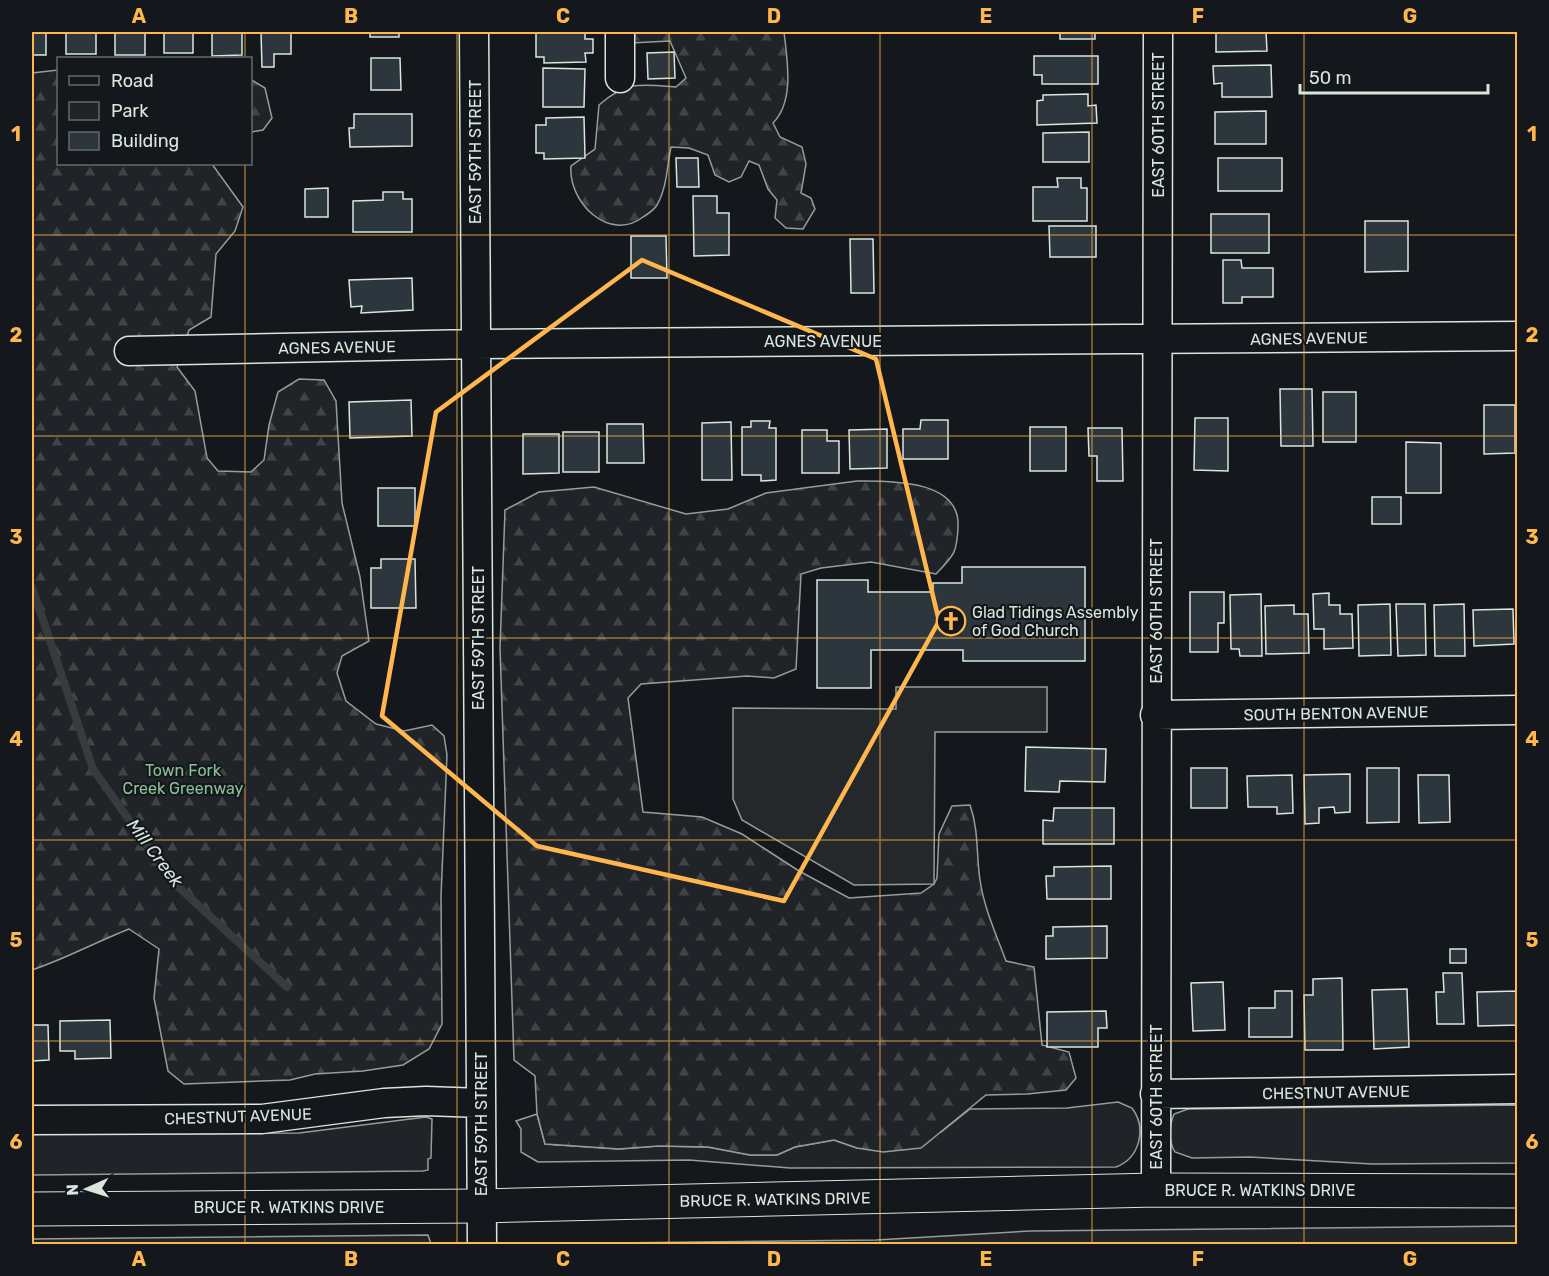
<svg xmlns="http://www.w3.org/2000/svg" width="1549" height="1276" viewBox="0 0 1549 1276" font-family="Rubik,sans-serif">
<style>
.green{fill:#202428;stroke:#939e99;stroke-width:1.5}
.forest{fill:url(#forest-firs);stroke:#939e99;stroke-width:1.5}
.parking{fill:#24282b;stroke:#939e99;stroke-width:1.5}
.lines{fill:none;stroke-linecap:round;stroke-linejoin:round}
.stream{stroke:#363b3e;stroke-width:8}
.building{fill:#2c363c;stroke:#d8e6dc;stroke-width:1.5}
.minor-casing{stroke:#d8e6dc;stroke-width:31}
.highway-casing{stroke:#d8e6dc;stroke-width:35}
.minor{stroke:#14181c;stroke-width:28}
.highway{stroke:#14181c;stroke-width:33}
.marked{fill:none;stroke:#ffb74d;stroke-width:4.5;stroke-linejoin:round}
.grid{fill:none;stroke:#ffb74d;stroke-width:1.5;stroke-opacity:0.55}
.labels{text-anchor:middle;stroke-width:4.5;stroke-linejoin:round;paint-order:stroke}
.street-label{font-size:16px;fill:#d8e6dc;stroke:#14181c}
.poi-label{font-size:16px;fill:#d8e6dc;stroke:#14181c;text-anchor:start}
.park-label{font-size:16px;fill:#8ac095;stroke:#14181c}
.water-label{font-size:18px;font-style:italic;fill:#d8e6dc;stroke:#14181c}
.neatline{fill:none;stroke:#ffb74d;stroke-width:2}
.grid-label{font-size:20px;text-anchor:middle;font-weight:bold;fill:#ffb74d}
</style>
<defs>
<pattern id="forest-firs" width="22" height="20" patternUnits="userSpaceOnUse" patternTransform="scale(1.5)"><rect width="22" height="20" fill="#202428"/><path d="M5 1l3.5 6h-7zM16 11l3.5 6h-7z" fill="#404447"/></pattern>
</defs>
<rect width="100%" height="100%" fill="#14181c"/>
<path class="green" d="M1118,1102L1132,1108C1147,1128 1140,1158 1116,1167L790,1168L689,1160L538,1162L521,1152V1129L516,1121L537,1114L545,1144L619,1149L658,1146L708,1147L750,1155H777L795,1147L834,1140L857,1148L941,1132L970,1109L1067,1108Z
M1517,1105V1163L1372,1164L1250,1157L1192,1158L1175,1152C1168,1141 1169,1126 1174,1114L1188,1109Z
M426,1117L432,1119L431,1158L428,1159V1170L423,1171L32,1175V1134L299,1133Z
M1517,1226V1244H523L876,1240L1030,1231Z
M428,1235L431,1244H32V1239Z"/>
<path class="forest" d="M606,32H784C787,59 795,101 773,123L780,137L802,147L806,164L801,193L811,198L815,209L803,229L786,228L775,218L777,200L768,189L759,165L749,161L741,177L729,182L715,175L708,155L689,148L671,147C667,166 667,188 657,205C654,210 648,214 643,217C609,243 568,202 571,166L595,149L599,105C626,81 641,84 676,87L686,78L670,41L630,43Z
M58,70V164H212L243,207L235,231L216,254L211,317L189,330L177,367L195,391L207,458L218,471L251,472L264,460L269,425L278,392L299,379L324,380L336,401L342,503L360,577L369,641L342,656L337,673L346,701L376,724L404,731L432,725L444,736L447,755L441,896L442,1024L429,1049L403,1065L363,1071L315,1074L290,1080L184,1084L168,1071L154,998L159,949L129,929C96,942 65,959 32,970V73Z
M250,79L265,88L272,118L263,130L251,132Z
M857,481C889,481 961,479 958,527C957,553 954,555 936,574L871,562L821,568L801,574L796,669L774,678L747,676L641,684L628,698L643,812L702,817L742,834L799,871L849,898L921,893L934,884L937,878L939,834L952,806L970,805C979,830 976,854 980,880C984,908 996,934 1006,961L1034,967L1042,1045L1069,1052L1076,1078L1066,1090L1027,1094L986,1095L921,1148L883,1152L857,1148L834,1140L795,1147L777,1155H750L708,1147L658,1146L619,1149L545,1144L537,1114L535,1076L514,1060L500,648L505,510L539,492L594,487L686,514L728,509L766,493Z"/>
<path class="parking" d="M896,687H1047V732H935L934,884L854,885L742,820L733,799V708L896,709Z"/>
<g class="lines">
<path class="stream" d="M32,587L93,769L174,883L287,987"/>
</g>
<path class="building" d="M32,32H46V55H32Z
M66,32H96V54H66Z
M115,32H145V55H115Z
M164,32H193V53H164Z
M212,32H242V55L212,56Z
M261,32H291V54H274V67H262Z
M370,32H399V37H370Z
M536,32H585V39H593V53H585L586,62L544,63V57H536Z
M1060,32H1095V39H1060Z
M1216,32H1266L1267,51L1216,52Z
M674,52L675,78L648,79L647,53Z
M1034,56H1098V84H1042V75H1034Z
M371,58H400L401,90H371Z
M1271,65L1272,97H1222V83L1214,84L1213,66Z
M543,68L585,69L584,107H543Z
M1088,94V106L1096,105L1097,123L1037,125V101L1043,100V95Z
M1266,111V144H1215V112Z
M354,114H412V146L350,147L349,128H354Z
M584,117L585,158L544,159V153H536V125H546V118Z
M1089,132V162H1043V133Z
M676,158H698L699,187H677Z
M1218,158H1282V191H1218Z
M1057,178H1081V188H1087V221H1033V187H1058Z
M328,188V217H305V189Z
M383,192H403V199H412V232H353V201L383,200Z
M693,196H717V213H729V255L694,256Z
M1211,214H1269V253H1211Z
M1365,221H1408V271L1365,272Z
M1049,226H1096V257H1050Z
M631,236H666L667,278H631Z
M850,239H873L874,293H851Z
M1223,260H1241L1242,268H1273V297H1242V303H1223Z
M412,278L413,310L361,313L362,306L351,307L349,280Z
M1280,389H1312L1313,446H1281Z
M1323,392H1356V442H1323Z
M411,400L412,436L350,438L349,402Z
M1484,405H1515V453L1484,454Z
M1195,418H1228V471L1194,470Z
M921,420H948V459H903V429H920Z
M751,421H770L769,428H776V480L761,481V475H742V427H751Z
M731,422L732,480H702V423Z
M607,424H643L644,463H607Z
M1030,427H1066V471H1030Z
M1088,428H1122L1123,481H1097V456H1089Z
M887,429V468L850,469L849,430Z
M802,430H827V441H839V473H802Z
M563,432H599V472H563Z
M523,434H559V473L523,474Z
M1406,442L1441,443V493H1406Z
M378,488H415V526H378Z
M1372,497H1401V524H1372Z
M381,559H415L416,608H371V568H381Z
M962,567H1085V661H963V650H871V688H817V580H868V592H933V583H962Z
M1190,592H1224V623H1218V652H1190Z
M1329,593V605H1340V614H1352L1353,648L1324,649V629H1314L1313,594Z
M1261,594L1262,656H1240L1239,649H1231L1230,595Z
M1390,604L1391,655L1359,656L1358,605Z
M1396,604H1425L1426,655L1398,656Z
M1464,604L1465,656H1435L1434,605Z
M1294,605V614H1308L1309,653L1266,654L1265,606Z
M1513,609L1514,644L1474,646L1473,610Z
M1026,747L1106,749L1105,782L1060,781L1059,792L1025,791Z
M1191,768H1227V808H1191Z
M1367,768H1399V822L1367,823Z
M1350,774V812L1335,813L1334,807L1319,808V823L1305,824L1304,775Z
M1292,775L1293,813L1277,814V807H1248L1247,776Z
M1418,775H1449L1450,822L1419,823Z
M1054,808H1114V844H1043V820L1053,821Z
M1111,866V899H1047L1046,876H1054V867Z
M1107,926V958L1046,959V936H1053V927Z
M1450,949H1466V963H1450Z
M1443,973H1462L1464,1024H1437L1436,992H1444Z
M1342,978L1343,1050H1305L1304,995H1313V979Z
M1223,982L1225,1030L1193,1031L1191,983Z
M1407,989L1409,1047L1374,1049L1372,990Z
M1275,991H1292V1037H1249V1008H1275Z
M1518,991V1025L1478,1026L1477,992Z
M1106,1011L1107,1028H1098V1047H1047V1012Z
M110,1020L111,1058L75,1059V1051H60V1021Z
M32,1025H48L49,1060L32,1061Z"/>
<g class="lines">
<g class="minor-casing">
<path id="minor" d="M474,32L482,1244
M620,78V32
M129,351L476,344L1518,336
M1155,715L1518,710
M1155,1094L1518,1089
M32,1120L262,1119L384,1103L426,1101L481,1103
M1156,1190L1158,32"/>
</g>
<g class="highway-casing">
<path id="highway" d="M32,1209L481,1206L1156,1190L1518,1191"/>
</g>
<use href="#minor" class="minor"/>
<use href="#highway" class="highway"/>
</g>
<path class="marked" d="M642,260L876,359L939,621L784,901L537,846L382,716L436,412Z"/>
<path class="grid" d="M245,32V58M457,32V1244M669,32V1244M880,32V1244M1092,32V1244M1304,32V1244M245,164V1244M32,235H1518M32,436H1518M32,638H1518M32,840H1518M32,1041H1518"/>
<defs>
<g id="church-ring" transform="scale(1.5)"><circle r="9.5" fill="#14181c" stroke="#ffb74d" stroke-width="1.5"/><path d="M-1.2-6h2.4v3.5h3.3v2.4h-3.3V6h-2.4V-.1h-3.3v-2.4h3.3Z" fill="#ffb74d"/></g>
</defs>
<g fill-rule="evenodd">
<use href="#church-ring" x="951" y="621"/>
</g>
<g class="labels">
<g class="street-label">
<text transform="translate(1158 125) rotate(-90)" y="6">EAST 60TH STREET</text>
<text transform="translate(475 152) rotate(-90)" y="6">EAST 59TH STREET</text>
<text transform="translate(1309 338) rotate(-1)" y="6">AGNES AVENUE</text>
<text x="823" y="347">AGNES AVENUE</text>
<text transform="translate(337 347) rotate(-1)" y="6">AGNES AVENUE</text>
<text transform="translate(1156 611) rotate(-90)" y="6">EAST 60TH STREET</text>
<text transform="translate(478 638) rotate(-90)" y="6">EAST 59TH STREET</text>
<text transform="translate(1336 713) rotate(-1)" y="6">SOUTH BENTON AVENUE</text>
<text transform="translate(1336 1092) rotate(-1)" y="6">CHESTNUT AVENUE</text>
<text transform="translate(1156 1097) rotate(-90)" y="6">EAST 60TH STREET</text>
<text transform="translate(238 1116) rotate(-2)" y="6">CHESTNUT AVENUE</text>
<text transform="translate(481 1124) rotate(-90)" y="6">EAST 59TH STREET</text>
<text x="1260" y="1196">BRUCE R. WATKINS DRIVE</text>
<text transform="translate(775 1199) rotate(-1)" y="6">BRUCE R. WATKINS DRIVE</text>
<text x="289" y="1213">BRUCE R. WATKINS DRIVE</text>
</g>
<g class="poi-label">
<text x="972" y="618">Glad Tidings Assembly<tspan x="972" dy="18">of God Church</tspan></text>
</g>
<g class="park-label">
<text x="183" y="776">Town Fork<tspan x="183" dy="18">Creek Greenway</tspan></text>
</g>
<g class="water-label">
<text transform="translate(155 853) rotate(53)" y="6">Mill Creek</text>
</g>
</g>
<rect width="1549" height="1276" fill="none" stroke="#14181c" stroke-width="66"/>
<rect x="57" y="57" width="195" height="108" fill="#14181c" stroke="#626a69" stroke-width="1.5"/>
<rect x="69" y="76" width="30" height="9" fill="#14181c" stroke="#626a69" stroke-width="1.5"/>
<text x="111" y="87" font-size="18" fill="#d8e6dc">Road</text>
<rect x="69" y="102" width="30" height="18" fill="#202428" stroke="#626a69" stroke-width="1.5"/>
<text x="111" y="117" font-size="18" fill="#d8e6dc">Park</text>
<rect x="69" y="132" width="30" height="18" fill="#2c363c" stroke="#626a69" stroke-width="1.5"/>
<text x="111" y="147" font-size="18" fill="#d8e6dc">Building</text>
<g transform="translate(87 1189) rotate(267)" stroke="#14181c" stroke-width="4.5" paint-order="stroke">
<path d="M0-4.5L10 22L0 15L-10 22Z" fill="#d8e6dc"/>
<text y="-9" font-size="16" font-weight="bold" text-anchor="middle" fill="#d8e6dc">N</text>
</g>
<path d="M1300 84v9h188v-9" fill="none" stroke="#d8e6dc" stroke-width="3"/>
<text x="1309" y="84" font-size="18" fill="#d8e6dc" stroke="#14181c" stroke-width="4.5" paint-order="stroke">50 m</text>
<rect x="33" y="33" width="1483" height="1210" class="neatline"/>
<g class="grid-label">
<text x="139" y="23">A</text>
<text x="351" y="23">B</text>
<text x="563" y="23">C</text>
<text x="774" y="23">D</text>
<text x="986" y="23">E</text>
<text x="1198" y="23">F</text>
<text x="1410" y="23">G</text>
<text x="16" y="141">1</text>
<text x="1532" y="141">1</text>
<text x="16" y="342">2</text>
<text x="1532" y="342">2</text>
<text x="16" y="544">3</text>
<text x="1532" y="544">3</text>
<text x="16" y="746">4</text>
<text x="1532" y="746">4</text>
<text x="16" y="947">5</text>
<text x="1532" y="947">5</text>
<text x="16" y="1149">6</text>
<text x="1532" y="1149">6</text>
<text x="139" y="1266">A</text>
<text x="351" y="1266">B</text>
<text x="563" y="1266">C</text>
<text x="774" y="1266">D</text>
<text x="986" y="1266">E</text>
<text x="1198" y="1266">F</text>
<text x="1410" y="1266">G</text>
</g>
</svg>
